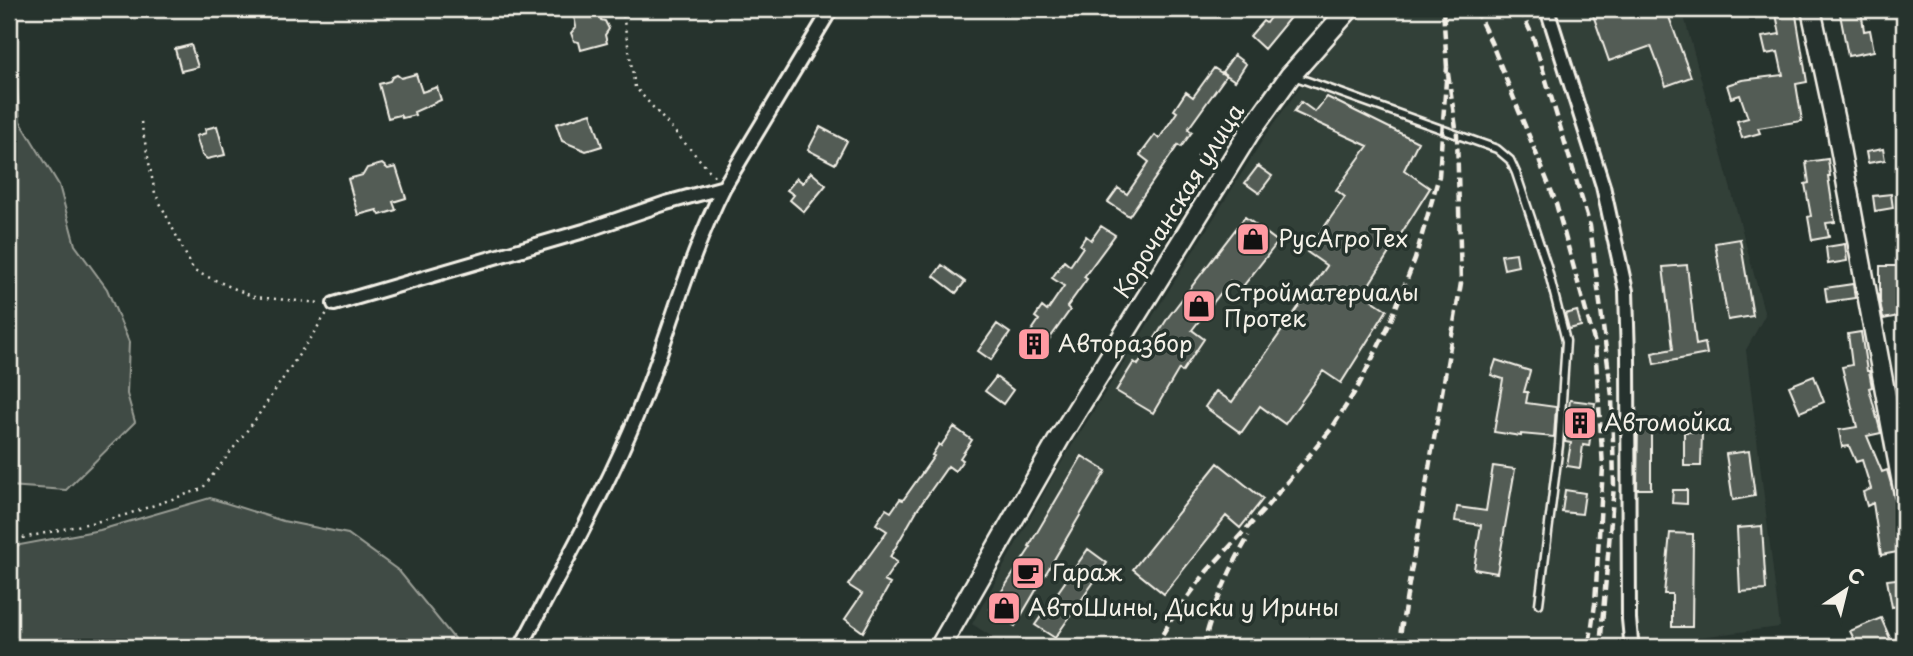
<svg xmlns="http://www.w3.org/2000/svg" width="1913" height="656" viewBox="0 0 1913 656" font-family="'Playpen Sans',sans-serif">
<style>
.built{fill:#333f39}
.green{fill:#414b45;stroke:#9a9e96;stroke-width:2}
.building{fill:#525c55;stroke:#f4f1e8;stroke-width:2}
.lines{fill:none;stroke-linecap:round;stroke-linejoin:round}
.lane-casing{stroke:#f4f1e8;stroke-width:11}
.street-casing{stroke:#f4f1e8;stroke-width:18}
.secondary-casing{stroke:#f4f1e8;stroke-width:23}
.primary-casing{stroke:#f4f1e8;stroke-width:24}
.path{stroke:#f4f1e8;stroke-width:2.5;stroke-dasharray:2 5;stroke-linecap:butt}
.lane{stroke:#26332d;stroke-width:6}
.street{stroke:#26332d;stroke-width:12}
.secondary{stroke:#26332d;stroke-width:18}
.primary{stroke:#26332d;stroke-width:19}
.rail{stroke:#f4f1e8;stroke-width:4.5;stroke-dasharray:10 5;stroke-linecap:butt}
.labels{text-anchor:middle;stroke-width:7;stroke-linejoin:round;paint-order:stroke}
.street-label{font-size:23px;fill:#f4f1e8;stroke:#26332d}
.poi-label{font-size:23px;fill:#f4f1e8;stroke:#26332d;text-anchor:start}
</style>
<rect width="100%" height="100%" fill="#26332d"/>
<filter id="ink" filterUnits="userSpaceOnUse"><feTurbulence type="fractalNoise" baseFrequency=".0143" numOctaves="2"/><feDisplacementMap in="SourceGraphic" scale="14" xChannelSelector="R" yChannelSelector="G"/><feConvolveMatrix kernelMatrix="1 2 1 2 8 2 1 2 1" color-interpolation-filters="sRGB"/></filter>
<g filter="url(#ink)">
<path class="built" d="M1362,9H1682L1765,315L1746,350L1780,627L1618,647H1008L972,624L1055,473L1265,136L1341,30Z"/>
<path class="green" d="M9,9H16L14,55L20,121L59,185L75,245L107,289L129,342L127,394L135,422L66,490L9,486Z
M210,498L283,521L348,534L399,571L461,647H9V547L100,530Z"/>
<path class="building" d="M596,9H599L601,20L605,21L609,29L605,35L607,43L581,50L579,42L574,41L571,33L576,27L574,16L580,14V11Z
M1276,9H1297L1264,49L1250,36L1263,21L1266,23Z
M1591,9H1627L1630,17L1654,9H1666L1691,77L1666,86L1651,46L1609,61Z
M1775,9H1795L1807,82L1796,84L1802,121L1758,128L1760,133L1742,138L1737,121L1748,118L1740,95L1731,98L1727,85L1742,80L1783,75L1778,52L1766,54L1762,37L1780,34Z
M1839,9H1861L1864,31L1870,30L1874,51L1848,56Z
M191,45L198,67L181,71L175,49Z
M1234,55L1246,64L1235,81L1222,72Z
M1214,68L1226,76L1188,129L1192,132L1181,147L1178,145L1129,216L1108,202L1118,188L1127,194L1149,162L1140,155L1155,135L1159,139L1177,112L1174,110L1186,92L1193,97Z
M416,74L422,92L437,87L441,100L414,112L415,115L402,118L400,115L388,118L379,84L390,81L392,77L397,75L401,78Z
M1327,97L1418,142L1404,170L1430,188L1363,294L1387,310L1341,383L1323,371L1285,424L1260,406L1241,433L1205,407L1216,391L1232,402L1327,266L1307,252L1345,197L1336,190L1368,146L1294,112L1301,102L1315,112Z
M591,113L602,146L586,151L562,141L556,124Z
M217,126L225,155L207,159L202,155L196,136L206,133L205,129Z
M820,127L847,141L835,164L808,150Z
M1883,149L1885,160L1868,163L1866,152Z
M1828,159L1830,176H1828L1835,222L1826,223L1829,237L1812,240L1808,217L1811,216L1805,184L1809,183L1806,162Z
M382,164L388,169L396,167L406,198L393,202L396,210L380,215L377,210L358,215L348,179L363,175L367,168Z
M1258,166L1272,176L1259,193L1245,183Z
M811,172L826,185L804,212L790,200L794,195L787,190L797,178L803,183Z
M1891,194L1893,208L1875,211L1873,196Z
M1245,217L1278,242L1240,290L1230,281L1192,330L1204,339L1182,372L1179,369L1153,413L1116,391L1134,362L1138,365L1169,316Z
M1101,226L1115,235L1084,277L1087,279L1067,307L1070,310L1036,358L1020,348L1039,320L1035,317L1042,307L1047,311L1064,286L1052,278L1064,261L1070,266L1083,247L1080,245L1086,236L1091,240Z
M1740,239L1753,316L1728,320L1715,243Z
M1845,244L1847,261L1828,264L1826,247Z
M1516,253L1518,266L1504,269L1501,255Z
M942,265L965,282L956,293L934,276Z
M1687,265L1696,345L1705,343L1707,354L1654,364L1652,353L1673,349L1663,267Z
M1880,266H1904V315L1883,319L1880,301Z
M1853,284L1855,298L1827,302L1825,288Z
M1577,311L1581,326L1569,329L1565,314Z
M997,324L1010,333L991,360L978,351Z
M1861,332L1867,371H1869L1872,387L1869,388L1881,433L1867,436L1882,472L1887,470L1898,508L1903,551L1881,555L1873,503L1867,506L1863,492L1871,489L1862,460L1856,462L1849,446L1842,447L1839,430L1857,427L1842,367L1852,365L1848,334Z
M1496,360L1530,371L1524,392H1528L1526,403L1556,407L1554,437L1521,434V436L1494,432L1503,379L1491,375Z
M1814,376L1824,402L1800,412L1789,386Z
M996,377L1013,390L1003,404L985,391Z
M1570,400L1595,403L1589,446L1583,445L1580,468L1567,466L1571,443L1565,442L1567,408H1569Z
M1638,423H1651V489H1637Z
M954,427L972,440L960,458L963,460L955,471L948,466L917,510L890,557L897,562L884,581L890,584L863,632L845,619L862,594L848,585L887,531L876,524L886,509L891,512L900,499L903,500L934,456L932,455L939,444L941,446Z
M1684,432H1702L1701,466H1684Z
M1749,451L1755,496L1733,500L1726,454Z
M1082,456L1106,471L1015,626L990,609L1031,547L1029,546Z
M1218,463L1263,499L1240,528L1226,516L1164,594L1133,569Z
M1493,466L1515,469L1497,573L1474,569L1481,525L1455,521L1457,507L1486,511Z
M1565,490L1585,493L1582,514L1562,512Z
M1673,490H1687V504L1672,503Z
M1762,526L1766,590L1740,592L1737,528Z
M1670,533L1693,534L1692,627H1672V594H1664Z
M1088,549L1107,563L1055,638L1035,625Z
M1904,578V605L1892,607L1887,580Z
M1881,618L1894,647H1858L1850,631Z"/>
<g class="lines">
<g class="lane-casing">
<path id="lane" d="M1296,77L1497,149L1510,160L1516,173L1547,266L1566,341L1559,445L1539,604"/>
</g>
<g class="street-casing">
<path id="street" d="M1547,9L1603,186L1626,291L1628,357L1629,619L1631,640
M334,304L584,231L666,203L724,187
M521,647C561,569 606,492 639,410C669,336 688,258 724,187L831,9"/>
</g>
<g class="secondary-casing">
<path id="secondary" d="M1811,9L1836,126L1904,494"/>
</g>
<g class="primary-casing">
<path id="primary" d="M940,647L1059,439L1249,133L1290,76L1349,9"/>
</g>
<path class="path" d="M622,9L635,87L715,177
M141,122L155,193L194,271L254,297L321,303
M1197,155L1212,164
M9,541L122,516L202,489L255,420L327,313"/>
<use href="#lane" class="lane"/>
<use href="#street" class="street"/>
<use href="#secondary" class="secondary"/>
<use href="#primary" class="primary"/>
<path class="rail" d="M1475,9L1491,42L1555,200L1595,344L1603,467L1595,604L1589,647
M1520,9L1533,37L1590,226L1612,396L1614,486L1600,647
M1155,647L1171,620L1207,571L1263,511L1332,428L1359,385L1389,325L1415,259L1439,176L1447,67
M1203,647C1213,608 1228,571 1249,536
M1398,647L1461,283L1457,135L1447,67L1443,9"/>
</g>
</g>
<defs>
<g id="shop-square" transform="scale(1.75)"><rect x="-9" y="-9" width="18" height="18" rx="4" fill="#ff9aa2" stroke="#26332d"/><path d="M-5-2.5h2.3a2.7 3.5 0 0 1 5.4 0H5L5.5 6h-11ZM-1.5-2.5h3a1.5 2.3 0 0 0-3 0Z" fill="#111"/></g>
<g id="building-square" transform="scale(1.75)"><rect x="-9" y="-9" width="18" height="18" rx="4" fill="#ff9aa2" stroke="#26332d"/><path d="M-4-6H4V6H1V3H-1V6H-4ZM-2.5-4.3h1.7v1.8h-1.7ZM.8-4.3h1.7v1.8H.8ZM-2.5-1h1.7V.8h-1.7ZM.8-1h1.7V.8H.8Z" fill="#111"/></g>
<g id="cafe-square" transform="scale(1.75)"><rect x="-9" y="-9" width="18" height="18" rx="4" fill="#ff9aa2" stroke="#26332d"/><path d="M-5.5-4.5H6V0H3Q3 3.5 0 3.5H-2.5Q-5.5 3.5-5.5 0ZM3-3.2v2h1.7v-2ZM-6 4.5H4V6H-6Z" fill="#111"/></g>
</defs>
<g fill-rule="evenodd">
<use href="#shop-square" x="1253" y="239"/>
<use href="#shop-square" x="1199" y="306"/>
<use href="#building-square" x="1034" y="344"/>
<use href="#building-square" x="1580" y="423"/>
<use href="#cafe-square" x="1028" y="573"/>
<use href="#shop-square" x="1004" y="608"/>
</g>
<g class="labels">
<g class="street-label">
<text transform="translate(1179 201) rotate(-58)" y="8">Корочанская улица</text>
</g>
<g class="poi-label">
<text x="1278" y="247">РусАгроТех</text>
<text x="1224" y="301">Стройматериалы<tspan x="1224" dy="26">Протек</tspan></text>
<text x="1058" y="352">Авторазбор</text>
<text x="1604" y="431">Автомойка</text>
<text x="1052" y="581">Гараж</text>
<text x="1028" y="616">АвтоШины, Диски у Ирины</text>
</g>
</g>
<rect width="1913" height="656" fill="none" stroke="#26332d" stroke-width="35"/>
<rect x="18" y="18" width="1878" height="621" fill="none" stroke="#f4f1e8" stroke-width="2.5" filter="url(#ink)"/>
<g transform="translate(1846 590) rotate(35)" stroke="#26332d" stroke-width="5" paint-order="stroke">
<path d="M0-5L12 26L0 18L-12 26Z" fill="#f4f1e8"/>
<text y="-10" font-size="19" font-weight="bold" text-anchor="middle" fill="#f4f1e8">С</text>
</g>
</svg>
